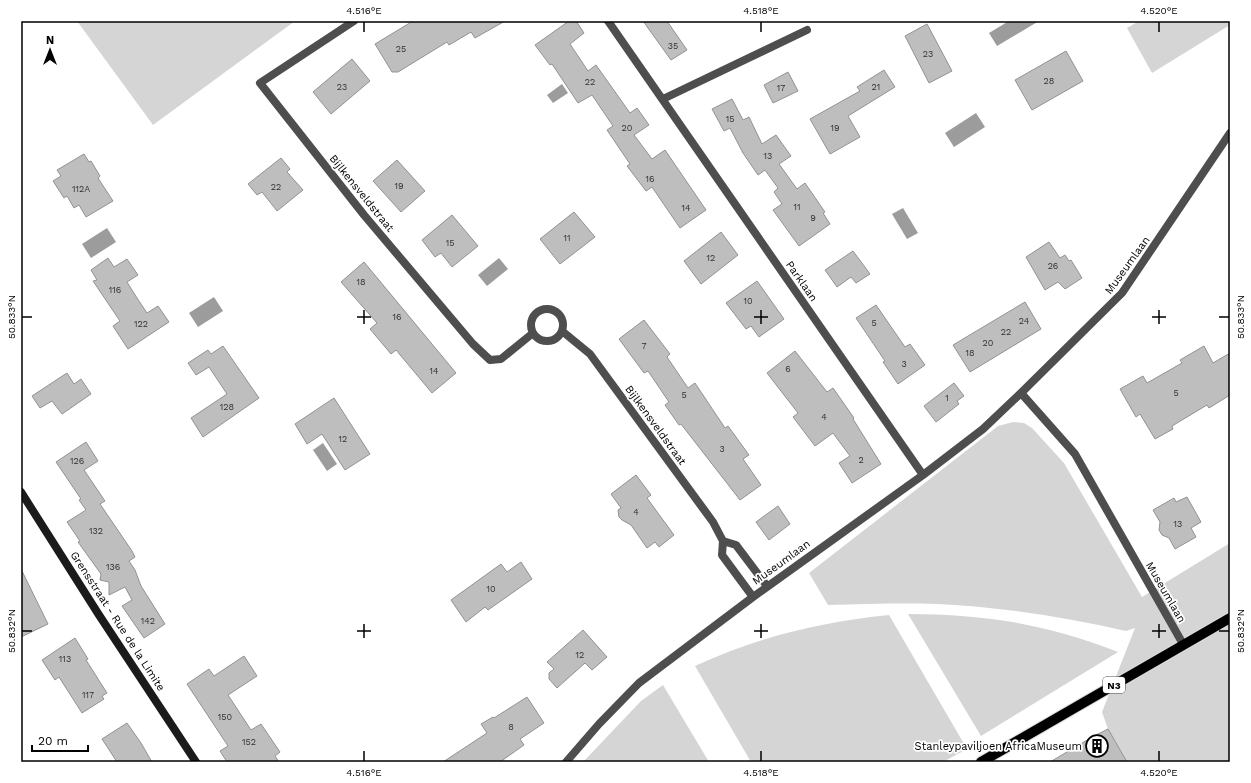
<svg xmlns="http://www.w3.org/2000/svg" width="1251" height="783" viewBox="0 0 1251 783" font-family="'Work Sans',sans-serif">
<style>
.green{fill:#d5d5d5}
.water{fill:#9c9c9c}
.building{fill:#bebebe;stroke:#929292}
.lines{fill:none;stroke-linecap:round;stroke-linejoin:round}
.primary-casing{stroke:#dbdbdb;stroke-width:12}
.street{stroke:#4e4e4e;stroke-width:8}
.secondary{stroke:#1b1b1b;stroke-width:8}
.primary{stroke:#000;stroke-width:10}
.ticks{fill:none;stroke:#000;stroke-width:1.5}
.labels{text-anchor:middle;stroke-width:3.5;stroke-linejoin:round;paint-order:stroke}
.number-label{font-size:9px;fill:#303030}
.shield{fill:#fff;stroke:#4c4c4c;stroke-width:1}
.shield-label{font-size:10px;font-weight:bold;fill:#000}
.street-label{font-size:11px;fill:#000;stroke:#fff}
.poi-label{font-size:11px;fill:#000;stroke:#fff;text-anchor:end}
.neatline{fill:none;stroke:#000;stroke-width:1.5}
.ticks-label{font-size:10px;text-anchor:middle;fill:#000}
</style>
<rect width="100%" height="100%" fill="#fff"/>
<path class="green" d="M77,21H295L153,125Z
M1139,21H1230V25L1152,73L1127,28Z
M1013,422L1024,423L1032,428L1064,463L1142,597L1230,543V762H1127L1108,729L1102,712L1135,628L1126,631C1064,617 1001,607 938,604C902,603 865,604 828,605L809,573L998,426Z
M908,614C984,614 1047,624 1118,652L981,736Z
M889,615L967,749L943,762H751L695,666C757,637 821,622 889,615Z
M663,685L709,762H583L641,701Z"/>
<path class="water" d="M1009,21H1039L997,46L989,33Z
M562,84L568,93L553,103L547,95Z
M976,113L985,127L954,147L945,133Z
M903,208L918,233L907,239L892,214Z
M107,228L116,242L91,258L82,244Z
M499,258L508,269L487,286L478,275Z
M214,297L223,311L198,327L189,313Z
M323,443L337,464L327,471L313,450Z"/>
<path class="building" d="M413,21H505L475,38L471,32L449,45L447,42L398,72H392L375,44Z
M569,21H576L584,33L570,44L588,71L596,65L630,113L637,108L649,125L634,135L652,159L665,150L706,210L680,228L652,187L646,191L627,166L630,164L607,130L613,126L592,95L578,103L552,64L550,65L535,45Z
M643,21H667L687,50L671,60Z
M927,24L952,71L929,83L905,36Z
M1066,51L1083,81L1032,110L1015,80Z
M352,59L370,81L331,114L313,92Z
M884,70L895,87L848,116L860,137L830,154L810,119L860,91L857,87Z
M788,72L798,91L773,103L764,85Z
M732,99L743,120L749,117L762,144L776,135L791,156L779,164L797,189L805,183L825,212L823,213L830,224L799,246L773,210L782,204L774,192L778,188L765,170L758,175L743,153L730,128L724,131L712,109Z
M84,154L89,162L91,161L100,176L98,178L113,201L86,217L79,205L74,208L67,196L64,198L53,181L61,176L57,170Z
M281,158L290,169L287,172L303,190L277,211L262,192L257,195L248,184Z
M397,160L425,191L401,212L373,181Z
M574,212L595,237L560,264L540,239Z
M452,215L478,246L452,267L441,253L435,257L422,240Z
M721,232L738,255L701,284L684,261Z
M1049,242L1060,258L1065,255L1069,261L1071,260L1082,278L1065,289L1058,282L1045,290L1026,257Z
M853,251L870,274L856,283L851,277L837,287L825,270Z
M108,258L114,267L127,259L138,275L127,282L137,298L147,313L158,306L169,322L128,349L113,326L120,321L93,281L97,280L91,270Z
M364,262L456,373L432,393L396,350L391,354L370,329L377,323L341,282Z
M757,281L784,319L759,337L751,326L746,329L726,303Z
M1025,302L1041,329L970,372L953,345Z
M876,305L905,347L910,344L925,365L898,384L883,362L885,361L856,318Z
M644,320L670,354L667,357L688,388L695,383L725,428L728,426L749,455L743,459L761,485L740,500L681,424L679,425L665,405L669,402L648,371L644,373L619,339Z
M223,346L259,398L203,437L191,418L227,394L209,367L196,375L188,363L208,350L211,354Z
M1204,346L1213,363L1230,353V395L1209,408L1207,405L1172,426L1173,429L1155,439L1140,414L1136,417L1120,389L1143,376L1147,383L1182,363L1180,360Z
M795,351L827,392L833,388L854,418L853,419L881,464L852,483L839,463L850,456L833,433L815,446L793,417L798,413L767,373Z
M67,373L74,384L81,379L91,394L62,414L52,401L40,408L32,396Z
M954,383L964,396L957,401L959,404L936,422L924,406Z
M334,398L370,454L345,470L322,434L307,444L295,424Z
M86,442L98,461L84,470L105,501L100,504L132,551L135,557L129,561L135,570L141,586L165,624L144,638L122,606L132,600L125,587L109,595V582L100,580L101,574L78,542L80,541L67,522L86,510L79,500L81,499L56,462Z
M636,475L651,495L647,498L674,535L659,547L655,542L647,548L631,525L622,520L619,517L618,510L621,508L611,494Z
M1187,497L1201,522L1191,528L1196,537L1175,549L1169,538L1162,535L1159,530L1160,522L1153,510L1174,498L1176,502Z
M778,506L790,524L769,540L756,522Z
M521,562L532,579L488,610L485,607L466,622L451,600L501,564L507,572Z
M21,569L48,624L21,637Z
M583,630L607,657L592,670L585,663L557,688L549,679V673L554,669L547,662Z
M75,638L88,659L86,660L107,693L102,696L104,699L82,713L59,677L55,680L42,660Z
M244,656L257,676L228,695L251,730L261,724L280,752L275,756L279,762H227L220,751L228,746L187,684L209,669L214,676Z
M527,697L544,723L520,739L524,745L500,762H443L487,733L481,724L493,717L494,718Z
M127,723L141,743L152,762H117L102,739Z
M1108,729L1127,762H1050L1094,736Z"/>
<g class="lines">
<g class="primary-casing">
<path id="primary" d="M981,762L1230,618"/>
</g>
<path class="street" d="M354,21L260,83L364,215L473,344L490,360L501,359L533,333
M608,21L923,475
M663,99L807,30
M531 325a16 16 0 1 1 32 0a16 16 0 1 1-32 0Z
M562,331L590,354L713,522L723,541L736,545L767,586
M1021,393L1075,454L1183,644
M723,541L722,555L753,597
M566,762L599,724L639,683L753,597L923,475L983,429L1021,393L1122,293L1230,133"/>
<path class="secondary" d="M21,492L99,615L196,762"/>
<use href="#primary" class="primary"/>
</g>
<path class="ticks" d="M364,22V32M761,22V32M1159,22V32M364,310V324M761,310V324M1159,310V324M22,317H32M357,317H371M754,317H768M1152,317H1166M1219,317H1229M364,624V638M761,624V638M1159,624V638M22,631H32M357,631H371M754,631H768M1152,631H1166M1219,631H1229M364,751V761M761,751V761M1159,751V761"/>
<defs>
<g id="building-ring" transform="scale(1.15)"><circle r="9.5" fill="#fff" stroke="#000" stroke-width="1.5"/><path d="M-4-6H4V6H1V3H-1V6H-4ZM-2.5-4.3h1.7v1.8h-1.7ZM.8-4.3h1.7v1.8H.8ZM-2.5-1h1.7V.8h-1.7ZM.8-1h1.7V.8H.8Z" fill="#000"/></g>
</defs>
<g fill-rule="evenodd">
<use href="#building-ring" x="1097" y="746"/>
</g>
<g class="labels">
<g class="number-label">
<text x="673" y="49">35</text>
<text x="401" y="52">25</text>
<text x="928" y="57">23</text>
<text x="1049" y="84">28</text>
<text x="590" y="85">22</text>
<text x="342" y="90">23</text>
<text x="876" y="90">21</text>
<text x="781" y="91">17</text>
<text x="730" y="122">15</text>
<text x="627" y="131">20</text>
<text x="835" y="131">19</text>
<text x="768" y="159">13</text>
<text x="650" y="182">16</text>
<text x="399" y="189">19</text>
<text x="276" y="190">22</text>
<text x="81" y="192">112A</text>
<text x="797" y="210">11</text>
<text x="686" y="211">14</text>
<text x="813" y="221">9</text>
<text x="567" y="241">11</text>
<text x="450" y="246">15</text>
<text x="711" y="261">12</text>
<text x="1053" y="269">26</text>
<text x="361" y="285">18</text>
<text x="115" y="293">116</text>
<text x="748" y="304">10</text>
<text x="397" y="320">16</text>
<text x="1024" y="324">24</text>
<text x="874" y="326">5</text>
<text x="141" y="327">122</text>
<text x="1006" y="335">22</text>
<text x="988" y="346">20</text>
<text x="644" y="349">7</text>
<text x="970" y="356">18</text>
<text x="904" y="367">3</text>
<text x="788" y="372">6</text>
<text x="434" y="374">14</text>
<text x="1176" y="396">5</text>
<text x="684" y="398">5</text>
<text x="947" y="401">1</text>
<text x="227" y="410">128</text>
<text x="824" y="420">4</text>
<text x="343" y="442">12</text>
<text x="722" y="452">3</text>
<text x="861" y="463">2</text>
<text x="77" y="464">126</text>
<text x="636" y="515">4</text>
<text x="1178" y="527">13</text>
<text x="96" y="534">132</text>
<text x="113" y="570">136</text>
<text x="491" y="592">10</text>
<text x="148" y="624">142</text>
<text x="580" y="658">12</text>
<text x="65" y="662">113</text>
<text x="88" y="698">117</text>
<text x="225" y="720">150</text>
<text x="511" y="730">8</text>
<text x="249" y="745">152</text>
</g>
<rect class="shield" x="1103" y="677" width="22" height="16" rx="3"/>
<g class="shield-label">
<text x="1114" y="689">N3</text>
</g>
<g class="street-label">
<text transform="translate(362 193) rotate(51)" y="4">Bijlkensveldstraat</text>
<text transform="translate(1127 265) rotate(-54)" y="4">Museumlaan</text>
<text transform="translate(802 281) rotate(55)" y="4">Parklaan</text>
<text transform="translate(656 425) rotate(54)" y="4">Bijlkensveldstraat</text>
<text transform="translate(781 562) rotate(-36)" y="4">Museumlaan</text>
<text transform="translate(1166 592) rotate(60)" y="4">Museumlaan</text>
<text transform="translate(118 621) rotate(57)" y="4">Grensstraat - Rue de la Limite</text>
</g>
<g class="poi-label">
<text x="1082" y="750">Stanleypaviljoen AfricaMuseum</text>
</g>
</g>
<rect width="1251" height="783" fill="none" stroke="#ffffff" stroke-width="44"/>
<g transform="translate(50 50)" stroke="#ffffff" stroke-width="3" paint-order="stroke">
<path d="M0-3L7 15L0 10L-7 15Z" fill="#000000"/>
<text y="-6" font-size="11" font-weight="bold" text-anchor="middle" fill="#000000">N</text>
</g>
<path d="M32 745v6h56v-6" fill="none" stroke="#000000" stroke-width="2"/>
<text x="38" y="745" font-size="12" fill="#000000" stroke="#ffffff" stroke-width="3" paint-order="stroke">20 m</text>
<rect x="22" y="22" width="1207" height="739" class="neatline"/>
<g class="ticks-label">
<text x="364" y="14">4.516°E</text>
<text x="761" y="14">4.518°E</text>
<text x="1159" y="14">4.520°E</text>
<text transform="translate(11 317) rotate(-90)" y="4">50.833°N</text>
<text transform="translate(1240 317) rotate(-90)" y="4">50.833°N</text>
<text transform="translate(11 631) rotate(-90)" y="4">50.832°N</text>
<text transform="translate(1240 631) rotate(-90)" y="4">50.832°N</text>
<text x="364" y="776">4.516°E</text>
<text x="761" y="776">4.518°E</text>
<text x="1159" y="776">4.520°E</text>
</g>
</svg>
